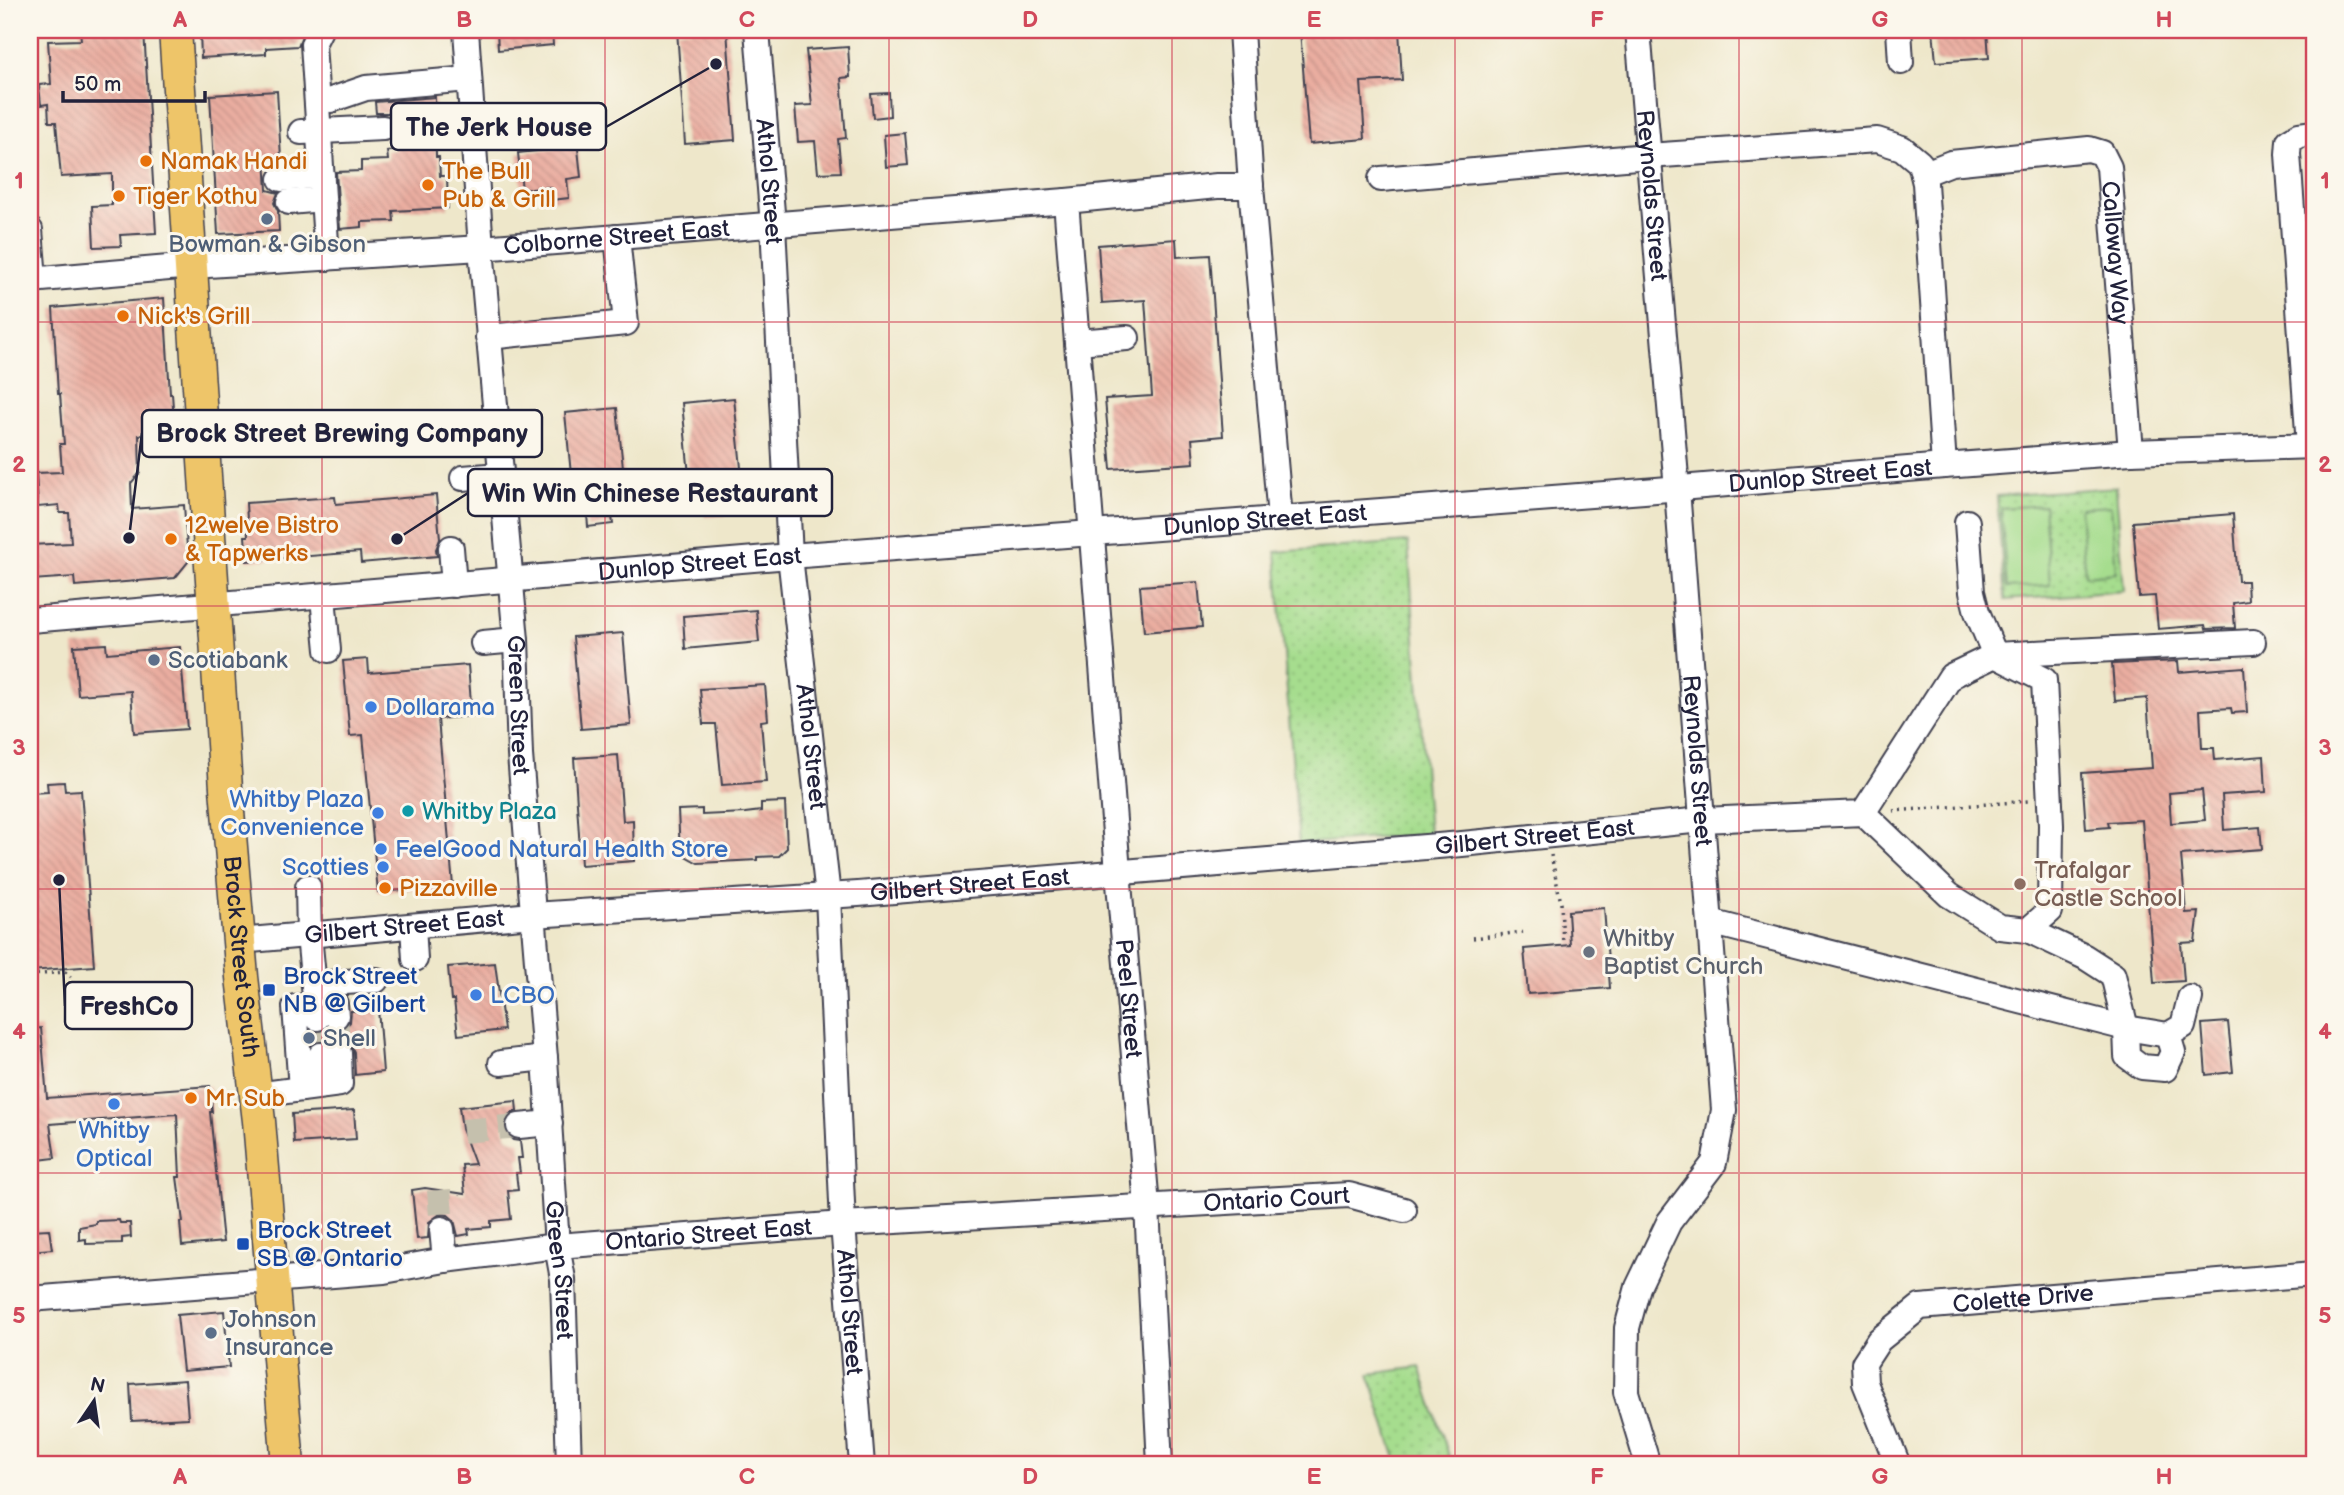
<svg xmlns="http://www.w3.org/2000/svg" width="2344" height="1495" viewBox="0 0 2344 1495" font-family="'Balsamiq Sans',sans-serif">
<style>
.grass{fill:url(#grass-dots);stroke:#648064;stroke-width:2}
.garden{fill:#a6dd8e;stroke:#648064;stroke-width:2}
.building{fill:url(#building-back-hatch);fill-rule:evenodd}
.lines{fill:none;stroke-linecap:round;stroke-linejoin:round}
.minor-tunnel{stroke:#c5c0ad;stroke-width:24;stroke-dasharray:24 12;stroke-linecap:butt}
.minor-casing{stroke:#414050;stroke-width:28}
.major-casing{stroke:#414050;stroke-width:35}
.path{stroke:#414050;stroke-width:3.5;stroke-dasharray:2 5;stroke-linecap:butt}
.minor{stroke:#fff;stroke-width:24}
.major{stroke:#eec569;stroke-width:32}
.grid{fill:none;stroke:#d1495b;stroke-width:2;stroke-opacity:0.55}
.food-dot{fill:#e8710a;stroke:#fbf7ec;stroke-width:2.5}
.service-dot{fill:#5c6f8a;stroke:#fbf7ec;stroke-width:2.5}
.shop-dot{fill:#3f7fe0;stroke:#fbf7ec;stroke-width:2.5}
.culture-dot{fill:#0f9aa8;stroke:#fbf7ec;stroke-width:2.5}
.education-dot{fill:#8d6e63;stroke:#fbf7ec;stroke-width:2.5}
.worship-dot{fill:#6b7280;stroke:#fbf7ec;stroke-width:2.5}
.transit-dot{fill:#1a4fb4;stroke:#fbf7ec;stroke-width:2.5}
.labels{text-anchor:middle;stroke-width:6;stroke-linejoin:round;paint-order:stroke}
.food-label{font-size:24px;fill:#c56008;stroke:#fbf7ec;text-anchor:start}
.street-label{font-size:24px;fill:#22223b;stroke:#fbf7ec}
.service-label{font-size:24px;fill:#4e5e75;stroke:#fbf7ec;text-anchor:start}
.shop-label{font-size:24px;fill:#366cbe;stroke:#fbf7ec;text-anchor:start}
.culture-label{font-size:24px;fill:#0d838f;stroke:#fbf7ec;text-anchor:start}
.education-label{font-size:24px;fill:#785e54;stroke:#fbf7ec;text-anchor:start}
.worship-label{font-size:24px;fill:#5b616d;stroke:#fbf7ec;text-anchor:start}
.transit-label{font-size:24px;fill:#164399;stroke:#fbf7ec;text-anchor:start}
.leader{fill:none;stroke:#22223b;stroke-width:2.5}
.callout-dot{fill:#22223b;stroke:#fbf7ec;stroke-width:2.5}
.callout{fill:#fbf7ec;stroke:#22223b;stroke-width:2.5}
.callout-label{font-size:26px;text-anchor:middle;font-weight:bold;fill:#22223b}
.neatline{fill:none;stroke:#d1495b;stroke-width:2.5}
.grid-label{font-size:23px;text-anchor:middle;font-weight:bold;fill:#d1495b}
</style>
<defs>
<pattern id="grass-dots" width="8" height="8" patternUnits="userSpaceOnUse" patternTransform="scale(1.75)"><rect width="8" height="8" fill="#a6dd8e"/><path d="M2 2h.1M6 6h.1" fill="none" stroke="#8fbd7b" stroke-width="1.8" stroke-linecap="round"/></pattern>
<pattern id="building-back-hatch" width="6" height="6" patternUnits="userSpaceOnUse" patternTransform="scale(1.75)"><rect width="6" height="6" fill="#eaada0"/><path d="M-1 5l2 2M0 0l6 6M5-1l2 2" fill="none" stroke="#c8958b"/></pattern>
</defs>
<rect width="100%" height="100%" fill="#fbf7ec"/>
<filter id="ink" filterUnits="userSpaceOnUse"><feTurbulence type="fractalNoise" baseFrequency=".0143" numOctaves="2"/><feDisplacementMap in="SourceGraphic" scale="14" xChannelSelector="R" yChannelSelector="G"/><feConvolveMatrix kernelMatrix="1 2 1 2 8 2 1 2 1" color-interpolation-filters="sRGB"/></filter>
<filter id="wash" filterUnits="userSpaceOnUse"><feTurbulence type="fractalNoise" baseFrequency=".00686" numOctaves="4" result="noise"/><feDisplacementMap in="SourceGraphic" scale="28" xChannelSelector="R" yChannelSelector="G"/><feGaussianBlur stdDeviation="1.57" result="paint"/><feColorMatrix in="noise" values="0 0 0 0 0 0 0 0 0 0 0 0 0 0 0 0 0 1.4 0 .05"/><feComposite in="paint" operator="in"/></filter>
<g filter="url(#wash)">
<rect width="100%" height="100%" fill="#eee7ca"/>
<path class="grass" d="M2116,487L2124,591L2005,600L1997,496Z
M1408,542L1429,834L1299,844L1276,552Z
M1420,1367L1452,1465H1398L1369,1374Z"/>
<path class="garden" d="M2044,505L2050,585L2007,588L2001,508Z
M2111,506L2116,573L2085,576L2080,508Z"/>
<g id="blocks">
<path class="building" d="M80,30H144L156,233L120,235L121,246L94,247L92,206L112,205V174L61,177L56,122H49L48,104L41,105L39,85L51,84L48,41L81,40Z
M200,30H304L298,46L266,48V54L201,58Z
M497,30H552L553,45L498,50Z
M677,30H727L735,140L685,144Z
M1300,30H1399L1402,80L1361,82L1365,139L1309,144Z
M1933,30H1987L1989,58L1936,62Z
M848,47L850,77L841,78L846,138L838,139L841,172L818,173L815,141L798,142L795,106L812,105L806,50Z
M277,91L281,158L265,159L267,190L278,193L274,203L278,211L279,231L218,234L210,95Z
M889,93L890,116L873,118L871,94Z
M435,97L436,157H439L440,176H447L448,208L393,211L394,221L362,222V227L340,229L336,172L361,171V161L388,160L387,151L396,150L395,136L398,127L394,113H376L375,102Z
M905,133L908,165L886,167L884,135Z
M577,139L581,177L567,179L569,198L552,200L550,187L522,190L518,153L555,149L554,141Z
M1176,239L1177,257L1210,255L1223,436L1192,439L1194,463L1111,469L1105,399L1152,396L1145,300L1102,303L1098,245Z
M164,298L170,394H172L175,433L139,435L140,473L131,483L132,509L184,505L188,562L175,578L75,586L74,577L32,580L30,545L71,543L69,513H60L59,505L38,507L36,473L62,472L60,444H64L60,394H58L53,308Z
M734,398L744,498L728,500L730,515L705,517L704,505L692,506L682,403Z
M617,408L627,508L611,509L613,524L588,527L587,514L575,515L565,413Z
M436,495L440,539L436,549L437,556L361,563L360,552L247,561L245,536H248L246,503L335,497L336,504Z
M2233,514L2238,581H2247L2248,601L2233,603L2235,628L2206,629L2205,625L2158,629L2155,596L2139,597L2133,522Z
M1198,582L1202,627L1144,632L1140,586Z
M756,610L759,642L685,649L683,616Z
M623,633L631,725L581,729L573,637Z
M106,644L107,653L180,647L187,729L134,733L131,691L78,695L74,646Z
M368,659L369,673L468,665L472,716L438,719L453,886L378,892L363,735L350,736L343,661Z
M2178,661L2179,672L2244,667L2247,712L2232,713L2231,708L2200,710L2202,748H2214L2215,760L2264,756L2266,792L2222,795L2224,830L2260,827L2262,849L2181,855L2186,913L2199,912L2195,942L2181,943L2184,981L2154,983L2142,820L2108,822L2109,827L2086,829L2082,773L2152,768L2147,698L2115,701L2112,664ZM2202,790L2205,820L2171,823L2169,793Z
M765,685L768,720L761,721L766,782L722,785L716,724H703L700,689Z
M618,755L623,821L633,820L634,861L581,865L574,758Z
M64,782L65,791L81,790L94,966L30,971V793L48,792L47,783Z
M785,802L787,848L779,856L757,857V860L698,863L680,853L678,810L702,809V815L745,813L761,811V803Z
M1604,908L1610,988L1528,994L1524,949L1570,945L1568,911Z
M495,963L504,1030L458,1035L454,1000H451L448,967Z
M378,1009L383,1072L355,1075L354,1052L351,1045L345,1040L338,1038L329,1043L321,1040L313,1043L312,1032L319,1033L328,1028L338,1031L345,1028L350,1022L351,1011Z
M2228,1022L2233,1072L2206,1075L2202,1024Z
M41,1028L47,1098L210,1086L212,1112H210L223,1242L182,1246L180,1222H183L177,1177H180L177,1114L50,1124L55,1158L30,1161V1029Z
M516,1101L517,1111L510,1114L504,1127L507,1135L513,1140L520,1141L522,1158H518L520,1173H516L518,1190L508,1191L511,1219L491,1221V1227L468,1229L469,1234L458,1236L454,1220L448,1215L440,1214L429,1222L428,1238L417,1239L412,1190L425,1188L465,1194L462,1165L475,1164L462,1129L459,1107Z
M354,1110L356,1139L294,1143L292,1114Z
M119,1220L120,1223H130L131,1237L122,1238V1243L86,1244V1239L79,1240V1227L96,1224V1221Z
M49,1229L52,1249L30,1251V1230Z
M224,1311L229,1367L183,1371L177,1315Z
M185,1380L188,1418L132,1421L130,1384Z"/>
</g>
</g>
<g filter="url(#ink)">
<use href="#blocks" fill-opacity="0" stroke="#414050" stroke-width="2"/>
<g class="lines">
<path class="minor-tunnel" d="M336,1016L339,1053
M317,1018L321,1055
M463,1131L519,1126
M439,1190L442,1229"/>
<g class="minor-casing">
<g id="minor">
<path d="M320,30L313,44L327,258"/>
<path id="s1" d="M466,30L481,248L516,640L520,755L545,1058L557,1246L563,1279L569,1465"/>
<path id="s2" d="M757,30L773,225L790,556L828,896L843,1224L862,1465"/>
<path d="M1241,30L1251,186L1280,518"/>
<path id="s3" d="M1638,30L1677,489L1724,1110L1714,1163L1669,1222L1638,1287L1627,1328L1626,1392L1648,1465"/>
<path d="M1899,30L1901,62"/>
<path d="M331,100L366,88L469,79"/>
<path d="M301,132L383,128"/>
<path id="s4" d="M1923,174L1951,163L2089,149L2102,153L2109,167L2131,452"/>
<path d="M281,179L322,175"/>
<path d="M1381,179L1648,156L1877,140L1902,148L1920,163L1925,183L1944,466"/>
<path id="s5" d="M1066,201L1118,872L1147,1206L1160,1465"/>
<path d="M289,202L323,199"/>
<path d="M30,230L34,279"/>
<path id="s6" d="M30,280L192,266L481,248L1066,201L1217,186H1251"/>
<path d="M488,337L626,323L617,237"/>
<path d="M1077,342L1127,338"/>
<path d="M2309,446L2288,154L2289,141L2299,135L2314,133"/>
<path d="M463,478L500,475"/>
<path d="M1967,522L1972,592L1977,612L1995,655L2253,642"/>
<path d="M451,548L454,585"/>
<path d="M323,597L328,650"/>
<path id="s7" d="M30,620L790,556L1644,491L1944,466L2131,452L2314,446"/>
<path d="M483,643L516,640"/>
<path d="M308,887L309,935L317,1018"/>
<path d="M1710,922L2126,1028L2168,1035L2183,1026L2190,998"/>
<path d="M413,926L415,959"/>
<path d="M2028,930L2085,957L2113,975L2126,1028L2127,1056L2142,1067L2165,1069L2173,1052L2168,1035"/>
<path id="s8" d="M239,941L533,915L858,894L1462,844L1702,820L1863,813L1949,895L2000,927L2028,930L2050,911L2051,825L2044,680L1995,655L1951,676L1863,813"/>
<path d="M314,984L376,980"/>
<path d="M321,1055L323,1086"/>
<path d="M501,1063L545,1058"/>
<path d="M301,1089L295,1007L335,1004L336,1016"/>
<path d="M256,1095L340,1084L339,1053"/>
<path d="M519,1126L550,1123"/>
<path d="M442,1229L445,1260"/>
<path id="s9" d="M30,1299L384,1271L445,1260L557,1246L843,1224L1349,1195L1404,1210"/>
<path id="s10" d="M1898,1465L1865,1383L1864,1363L1879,1340L1920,1307L2314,1274"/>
</g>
</g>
<g class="major-casing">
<g id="major">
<path id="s11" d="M175,30L226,788L242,977L259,1121L288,1465"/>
</g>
</g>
<path class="path" d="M1893,811L2029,801
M1551,855L1561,903L1563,944
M1473,938L1523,932
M30,975L65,972L71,977"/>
<use href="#minor" class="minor"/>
<use href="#major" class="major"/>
</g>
</g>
<path class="grid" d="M322,30V1465M605,30V1465M889,30V1465M1172,30V1465M1455,30V1465M1739,30V1465M2022,30V1465M30,322H2314M30,606H2314M30,889H2314M30,1173H2314"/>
<g class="food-dot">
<circle cx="146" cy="161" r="7"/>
<circle cx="428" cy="185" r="7"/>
<circle cx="119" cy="196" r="7"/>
<circle cx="123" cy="316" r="7"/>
<circle cx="171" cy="539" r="7"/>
<circle cx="385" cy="888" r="7"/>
<circle cx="191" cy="1098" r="7"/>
</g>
<g class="service-dot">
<circle cx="267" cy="219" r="7"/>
<circle cx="154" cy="660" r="7"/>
<circle cx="309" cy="1038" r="7"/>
<circle cx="211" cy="1333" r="7"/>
</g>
<g class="shop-dot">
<circle cx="371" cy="707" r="7"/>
<circle cx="378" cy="813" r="7"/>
<circle cx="381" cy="849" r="7"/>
<circle cx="383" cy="867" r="7"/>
<circle cx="476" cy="995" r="7"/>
<circle cx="114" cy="1104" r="7"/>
</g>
<circle class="culture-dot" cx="408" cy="811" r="7"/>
<circle class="education-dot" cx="2020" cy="884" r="7"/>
<circle class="worship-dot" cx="1589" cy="952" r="7"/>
<g class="transit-dot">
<rect x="262" y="983" width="14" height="14" rx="3.5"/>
<rect x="236" y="1237" width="14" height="14" rx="3.5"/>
</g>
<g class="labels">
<g class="food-label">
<text x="160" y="169">Namak Handi</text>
<text x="442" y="179">The Bull<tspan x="442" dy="28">Pub &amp; Grill</tspan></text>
<text x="133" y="204">Tiger Kothu</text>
<text x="137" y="324">Nick's Grill</text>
<text x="185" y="533">12welve Bistro<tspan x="185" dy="28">&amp; Tapwerks</tspan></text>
<text x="399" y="896">Pizzaville</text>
<text x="205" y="1106">Mr. Sub</text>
</g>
<g class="street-label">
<text dy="8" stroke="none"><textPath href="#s2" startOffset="152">Athol Street</textPath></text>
<text dy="8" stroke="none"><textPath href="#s3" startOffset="166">Reynolds Street</textPath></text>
<text dy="8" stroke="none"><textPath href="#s6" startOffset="588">Colborne Street East</textPath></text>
<text dy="8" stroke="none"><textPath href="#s4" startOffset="284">Calloway Way</textPath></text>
<text dy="8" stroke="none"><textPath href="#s7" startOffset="1806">Dunlop Street East</textPath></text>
<text dy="8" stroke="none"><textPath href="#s7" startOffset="1239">Dunlop Street East</textPath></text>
<text dy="8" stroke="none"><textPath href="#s7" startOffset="672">Dunlop Street East</textPath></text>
<text dy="8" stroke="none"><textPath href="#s1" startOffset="677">Green Street</textPath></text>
<text dy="8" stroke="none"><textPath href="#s2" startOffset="719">Athol Street</textPath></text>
<text dy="8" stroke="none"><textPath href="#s3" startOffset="733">Reynolds Street</textPath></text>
<text dy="8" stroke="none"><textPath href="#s8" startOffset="1300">Gilbert Street East</textPath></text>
<text dy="8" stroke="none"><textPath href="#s8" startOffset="733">Gilbert Street East</textPath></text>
<text dy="8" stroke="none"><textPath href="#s8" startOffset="166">Gilbert Street East</textPath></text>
<text dy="8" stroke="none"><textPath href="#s11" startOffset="929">Brock Street South</textPath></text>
<text dy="8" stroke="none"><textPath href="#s5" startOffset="800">Peel Street</textPath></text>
<text dy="8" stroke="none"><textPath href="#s9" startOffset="1251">Ontario Court</textPath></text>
<text dy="8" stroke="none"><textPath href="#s9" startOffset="682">Ontario Street East</textPath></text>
<text dy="8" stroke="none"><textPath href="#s1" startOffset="1244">Green Street</textPath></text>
<text dy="8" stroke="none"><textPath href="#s10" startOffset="292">Colette Drive</textPath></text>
<text dy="8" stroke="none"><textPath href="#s2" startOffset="1286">Athol Street</textPath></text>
</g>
<g class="service-label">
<text x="267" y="252" text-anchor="middle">Bowman &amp; Gibson</text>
<text x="168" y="668">Scotiabank</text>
<text x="323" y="1046">Shell</text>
<text x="225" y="1327">Johnson<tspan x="225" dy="28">Insurance</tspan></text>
</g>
<g class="shop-label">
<text x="385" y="715">Dollarama</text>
<text x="364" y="807" text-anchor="end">Whitby Plaza<tspan x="364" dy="28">Convenience</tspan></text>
<text x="395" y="857">FeelGood Natural Health Store</text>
<text x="369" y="875" text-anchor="end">Scotties</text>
<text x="490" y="1003">LCBO</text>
<text x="114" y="1138" text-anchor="middle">Whitby<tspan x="114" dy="28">Optical</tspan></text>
</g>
<g class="culture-label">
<text x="422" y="819">Whitby Plaza</text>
</g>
<g class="education-label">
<text x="2034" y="878">Trafalgar<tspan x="2034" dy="28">Castle School</tspan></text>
</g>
<g class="worship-label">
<text x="1603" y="946">Whitby<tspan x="1603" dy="28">Baptist Church</tspan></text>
</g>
<g class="transit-label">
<text x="283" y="984">Brock Street<tspan x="283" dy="28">NB @ Gilbert</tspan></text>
<text x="257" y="1238">Brock Street<tspan x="257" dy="28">SB @ Ontario</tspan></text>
</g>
</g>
<path class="leader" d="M716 64L606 127M129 538L142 433M397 539L468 493M59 880L65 1006"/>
<g class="callout-dot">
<circle cx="716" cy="64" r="7"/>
<circle cx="129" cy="538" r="7"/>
<circle cx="397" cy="539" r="7"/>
<circle cx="59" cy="880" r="7"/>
</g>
<g class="callout">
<rect x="391" y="103" width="215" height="47" rx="7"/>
<rect x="142" y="410" width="400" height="47" rx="7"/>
<rect x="468" y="469" width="364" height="47" rx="7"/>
<rect x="65" y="982" width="127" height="47" rx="7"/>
</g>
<g class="callout-label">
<text x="499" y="136">The Jerk House</text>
<text x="342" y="442">Brock Street Brewing Company</text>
<text x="650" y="502">Win Win Chinese Restaurant</text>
<text x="129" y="1015">FreshCo</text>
</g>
<rect width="2344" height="1495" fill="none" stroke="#fbf7ec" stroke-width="77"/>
<g transform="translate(94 1401) rotate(13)" stroke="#fbf7ec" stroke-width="5" paint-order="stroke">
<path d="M0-5L12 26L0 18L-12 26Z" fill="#22223b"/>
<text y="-10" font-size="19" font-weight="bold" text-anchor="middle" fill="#22223b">N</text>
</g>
<path d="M63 91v10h142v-10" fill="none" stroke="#22223b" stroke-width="3.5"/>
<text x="74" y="91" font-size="21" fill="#22223b" stroke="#fbf7ec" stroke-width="5" paint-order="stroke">50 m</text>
<rect x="38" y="38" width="2268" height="1418" class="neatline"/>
<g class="grid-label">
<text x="180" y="27">A</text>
<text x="464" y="27">B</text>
<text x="747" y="27">C</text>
<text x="1030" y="27">D</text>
<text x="1314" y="27">E</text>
<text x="1597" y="27">F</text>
<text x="1880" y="27">G</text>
<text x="2164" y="27">H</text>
<text x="19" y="188">1</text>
<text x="2325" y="188">1</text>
<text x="19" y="472">2</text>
<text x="2325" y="472">2</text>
<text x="19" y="755">3</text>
<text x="2325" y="755">3</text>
<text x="19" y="1039">4</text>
<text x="2325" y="1039">4</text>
<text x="19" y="1323">5</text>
<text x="2325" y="1323">5</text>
<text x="180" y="1484">A</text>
<text x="464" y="1484">B</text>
<text x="747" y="1484">C</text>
<text x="1030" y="1484">D</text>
<text x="1314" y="1484">E</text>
<text x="1597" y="1484">F</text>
<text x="1880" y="1484">G</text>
<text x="2164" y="1484">H</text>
</g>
</svg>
